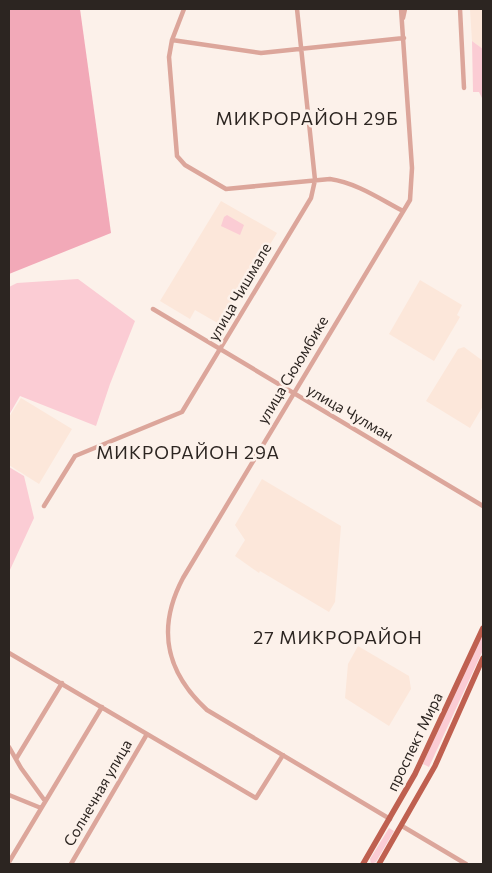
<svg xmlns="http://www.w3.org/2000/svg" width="492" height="873" viewBox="0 0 492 873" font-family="Commissioner,sans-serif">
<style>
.built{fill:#fce7da}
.green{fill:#fbccd4}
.forest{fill:#f2a9b8}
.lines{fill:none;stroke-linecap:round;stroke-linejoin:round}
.minor{stroke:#dca69b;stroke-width:4.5}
.major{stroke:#bf6050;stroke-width:5.5}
.labels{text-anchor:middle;stroke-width:5;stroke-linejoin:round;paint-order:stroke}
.street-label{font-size:15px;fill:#2c2521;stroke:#fcf1ea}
.quarter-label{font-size:18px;letter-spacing:1px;fill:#2c2521;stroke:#fcf1ea}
</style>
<rect width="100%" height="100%" fill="#fcf1ea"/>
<path class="built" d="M470,9H483V49L472,41Z
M221,201L277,233L221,325L195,310L190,319L160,301Z
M420,280L462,305L457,315L460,317L434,361L389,334Z
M464,347L483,361V406L470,428L426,401L458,349Z
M21,398L72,429L39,484L9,465V417Z
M262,479L341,526L335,602L329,612L260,571L259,573L235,556L245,540L235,525Z
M358,646L409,676L411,689L389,726L345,698L348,664Z"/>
<path class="green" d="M472,41L483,49V100L479,92H473Z
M227,215L244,225L240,235L221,226L224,217Z
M78,279L135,321L110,384L96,426L20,396L9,415V287L17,283Z
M9,467L24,476L34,518L9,572Z
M483,632V650L429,767L423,764L448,705Z
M389,828L394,831L376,862L371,864L370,859Z"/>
<path class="forest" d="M9,9H80L111,233L9,274Z"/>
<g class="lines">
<path class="minor" d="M184,9L172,40L169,57L177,156L185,165L226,189L330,179C357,183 380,199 403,211
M460,9L464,88
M403,18L405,9
M172,40L261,53L404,38
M153,309L483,506
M44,506L75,456L182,412L311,198L315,180L297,9
M9,653L256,798L283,755
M9,747L21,768L45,801
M16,759L62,683
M9,795L41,808
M390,819L207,710C166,672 156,629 183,578L410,200L412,168L401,9
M402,826L466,864
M9,862L102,707
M71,864L147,734"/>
<path class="major" d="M363,864L415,774L483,628
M379,864L435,766L483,658"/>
</g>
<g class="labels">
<g class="street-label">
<text transform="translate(240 292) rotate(-60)" y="5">улица Чишмале</text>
<text transform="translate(293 370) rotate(-59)" y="5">улица Сююмбике</text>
<text transform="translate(350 413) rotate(30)" y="5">улица Чулман</text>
<text transform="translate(415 742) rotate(-64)" y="5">проспект Мира</text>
<text transform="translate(98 793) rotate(-60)" y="5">Солнечная улица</text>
</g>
<g class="quarter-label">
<text x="307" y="125">МИКРОРАЙОН 29Б</text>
<text x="188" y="459">МИКРОРАЙОН 29А</text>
<text x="338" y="644">27 МИКРОРАЙОН</text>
</g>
</g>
<rect width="492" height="873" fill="none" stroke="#2c2521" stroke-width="20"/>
</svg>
